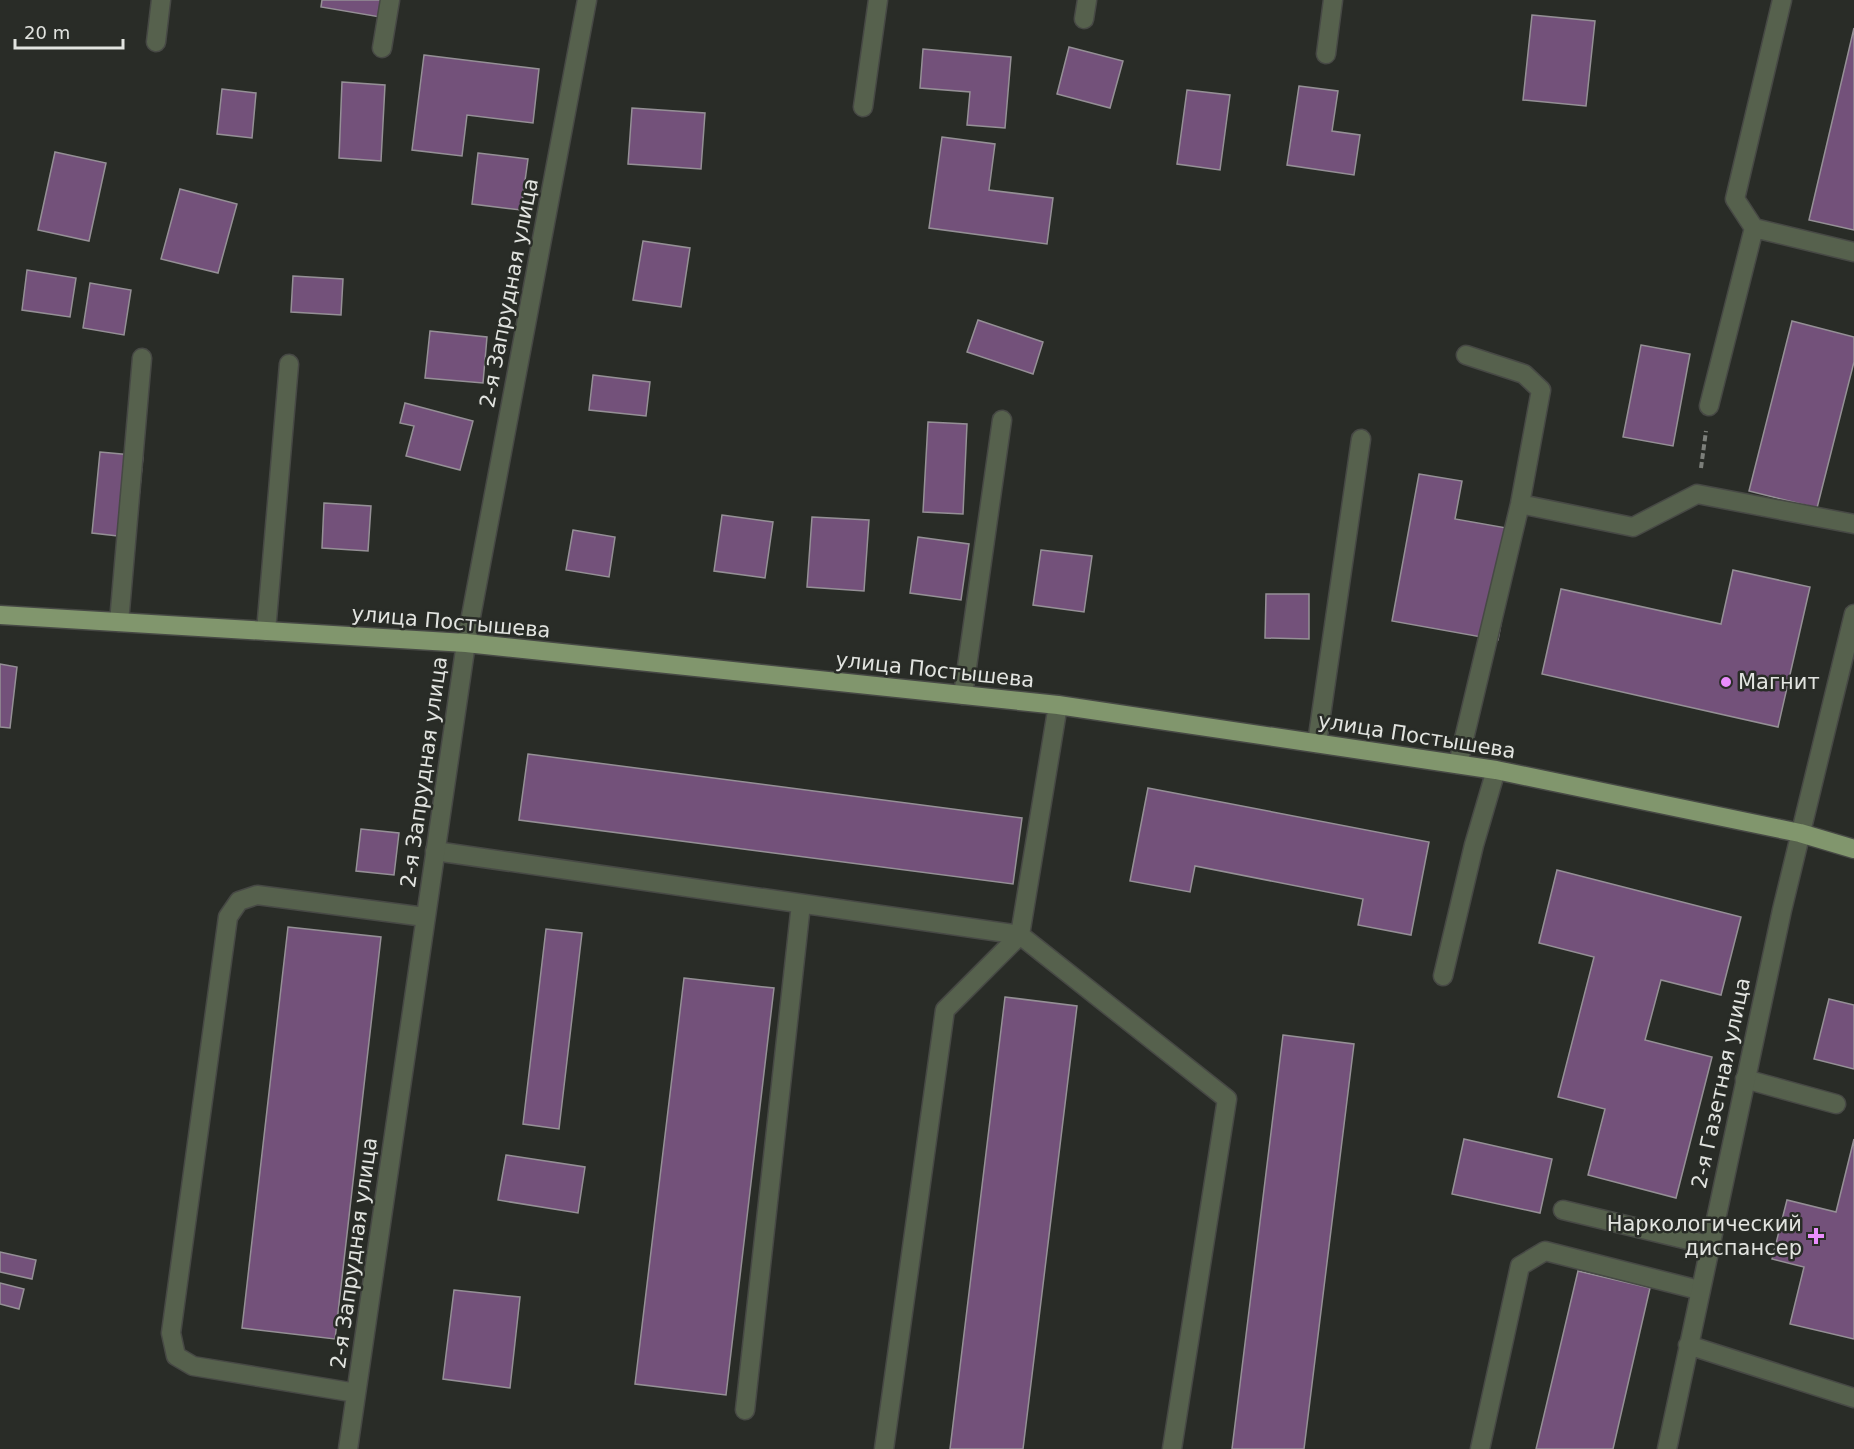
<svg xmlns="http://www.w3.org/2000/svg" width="1854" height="1449" viewBox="0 0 1854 1449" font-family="'DejaVu Sans',sans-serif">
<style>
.building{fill:#73517a;stroke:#959096;stroke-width:1.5}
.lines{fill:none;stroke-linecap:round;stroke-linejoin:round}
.lane-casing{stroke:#474945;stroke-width:21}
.street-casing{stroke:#474945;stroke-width:21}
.primary-casing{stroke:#474945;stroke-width:21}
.path{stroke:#7c7f7a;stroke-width:4;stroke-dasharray:6 3;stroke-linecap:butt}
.lane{stroke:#56614d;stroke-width:18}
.street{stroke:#56614d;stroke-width:18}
.primary{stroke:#81966d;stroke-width:18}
.poi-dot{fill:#ea8dfd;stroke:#292c27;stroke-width:2}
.labels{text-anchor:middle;stroke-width:5;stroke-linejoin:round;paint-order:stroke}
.street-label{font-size:21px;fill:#e2e4e0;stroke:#292c27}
.poi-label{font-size:21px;fill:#e2e4e0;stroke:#292c27;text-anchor:start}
</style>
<rect width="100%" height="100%" fill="#292c27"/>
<path class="building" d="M322,0H383L380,17L321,7Z
M1532,15L1595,21L1586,106L1523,100Z
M1854,28V230L1809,220Z
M1069,47L1123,61L1110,108L1057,94Z
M923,49L1011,57L1005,128L967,125L970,92L920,88Z
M424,55L539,69L533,123L467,115L462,156L412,150Z
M342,82L385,85L381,161L339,158Z
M1299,86L1338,91L1332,131L1360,135L1354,175L1287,165Z
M222,89L256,93L252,138L217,134Z
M1187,90L1230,95L1220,170L1177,164Z
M632,108L705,113L701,169L628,164Z
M942,137L995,144L989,190L1053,198L1047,244L929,228Z
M55,152L106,163L89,241L38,230Z
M478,153L528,159L521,210L472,204Z
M180,189L237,204L218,273L161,259Z
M643,241L690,248L681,307L633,300Z
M27,270L76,278L70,317L22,310Z
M293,276L343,279L341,315L291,312Z
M90,283L131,290L124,335L83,328Z
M978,320L1043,342L1033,374L967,352Z
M1792,321L1854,337V362L1817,508L1749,491Z
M430,331L487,337L483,383L425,378Z
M1641,345L1690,354L1673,446L1623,437Z
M593,375L650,382L646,416L589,410Z
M405,403L473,421L460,470L406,456L414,426L400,423Z
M928,422L967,424L963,514L923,512Z
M100,452L143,456L135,538L92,533Z
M1419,474L1462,481L1455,519L1518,530L1498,640L1392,621Z
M324,503L371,506L368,551L322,548Z
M722,515L773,522L765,578L714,571Z
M812,517L869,520L864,591L807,587Z
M573,530L615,537L609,577L566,570Z
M918,537L969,544L961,600L910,593Z
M1041,550L1092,556L1084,612L1033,605Z
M1733,570L1810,587L1778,727L1542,674L1561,589L1721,624Z
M1266,594H1309V639L1265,638Z
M0,664L17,667L10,728L0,727Z
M528,754L1022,818L1013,884L519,820Z
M1148,788L1429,842L1411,935L1358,925L1363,899L1195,866L1190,892L1130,881Z
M361,829L399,833L394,875L356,871Z
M1557,870L1741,917L1721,995L1661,980L1645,1040L1712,1057L1676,1198L1588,1175L1605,1109L1558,1097L1594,957L1539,943Z
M288,927L381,937L335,1339L242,1328Z
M546,929L582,933L559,1129L523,1124Z
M684,978L774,988L726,1395L635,1384Z
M1005,997L1077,1006L1023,1449H950Z
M1829,999L1854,1005V1069L1814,1059Z
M1283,1035L1354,1044L1304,1449H1232Z
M1464,1139L1552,1159L1540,1213L1452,1194Z
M1854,1139V1339L1790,1324L1804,1267L1772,1259L1787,1200L1836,1212Z
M506,1155L585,1167L578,1213L498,1200Z
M0,1252L36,1260L32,1279L0,1272Z
M1578,1271L1650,1288L1613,1449H1536Z
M0,1283L24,1289L19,1309L0,1304Z
M454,1290L520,1297L510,1388L443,1379Z"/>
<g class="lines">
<g class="lane-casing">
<path id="lane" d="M1084,19L1087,0
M156,42L161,0
M382,48L390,0
M1326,54L1333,0
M863,107L878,0
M1754,228L1854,252
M1709,406L1754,228L1735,199L1782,0
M1520,504L1633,527L1697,494L1854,524
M119,622L142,358
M266,631L289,364
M963,695L1002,420
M1317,743L1361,439
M1458,764L1520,504L1541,390L1524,374L1466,355
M435,851L1020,935L1227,1099L1172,1449
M1443,976L1474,845L1496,770
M1745,1079L1836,1104
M1563,1210L1709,1245
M745,1410L801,904
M884,1449L945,1010L1020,935L1058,705
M1480,1449L1520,1266L1545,1251L1699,1290"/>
</g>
<g class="street-casing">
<path id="street" d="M1688,1345L1854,1398
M356,1393L193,1366L176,1356L171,1333L228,917L239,901L257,895L425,917
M348,1449L466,643L587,0
M1667,1449L1782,910L1854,614"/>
</g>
<g class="primary-casing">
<path id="primary" d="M0,615L466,643L1058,705L1496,770L1800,833L1854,849"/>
</g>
<path class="path" d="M1701,468L1706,431"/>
<use href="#lane" class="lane"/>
<use href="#street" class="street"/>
<use href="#primary" class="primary"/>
</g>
<g class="poi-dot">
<circle cx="1726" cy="682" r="6"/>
<path d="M1813 1227h6v6h6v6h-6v6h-6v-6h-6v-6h6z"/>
</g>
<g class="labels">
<g class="street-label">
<text transform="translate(509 293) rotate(-79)" y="7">2-я Запрудная улица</text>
<text transform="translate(451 622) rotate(5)" y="7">улица Постышева</text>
<text transform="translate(935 670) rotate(6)" y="7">улица Постышева</text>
<text transform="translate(1417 736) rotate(9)" y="7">улица Постышева</text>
<text transform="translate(424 772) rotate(-82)" y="7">2-я Запрудная улица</text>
<text transform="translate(1721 1083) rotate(-78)" y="7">2-я Газетная улица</text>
<text transform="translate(354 1253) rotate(-82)" y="7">2-я Запрудная улица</text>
</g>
<g class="poi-label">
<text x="1738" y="689">Магнит</text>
<text x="1802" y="1231" text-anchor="end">Наркологический<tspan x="1802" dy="24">диспансер</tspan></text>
</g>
</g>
<path d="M15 39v9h108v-9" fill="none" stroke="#e2e4e0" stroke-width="3"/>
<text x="24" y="39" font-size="18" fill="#e2e4e0" stroke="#292c27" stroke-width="4.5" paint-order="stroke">20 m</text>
</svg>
